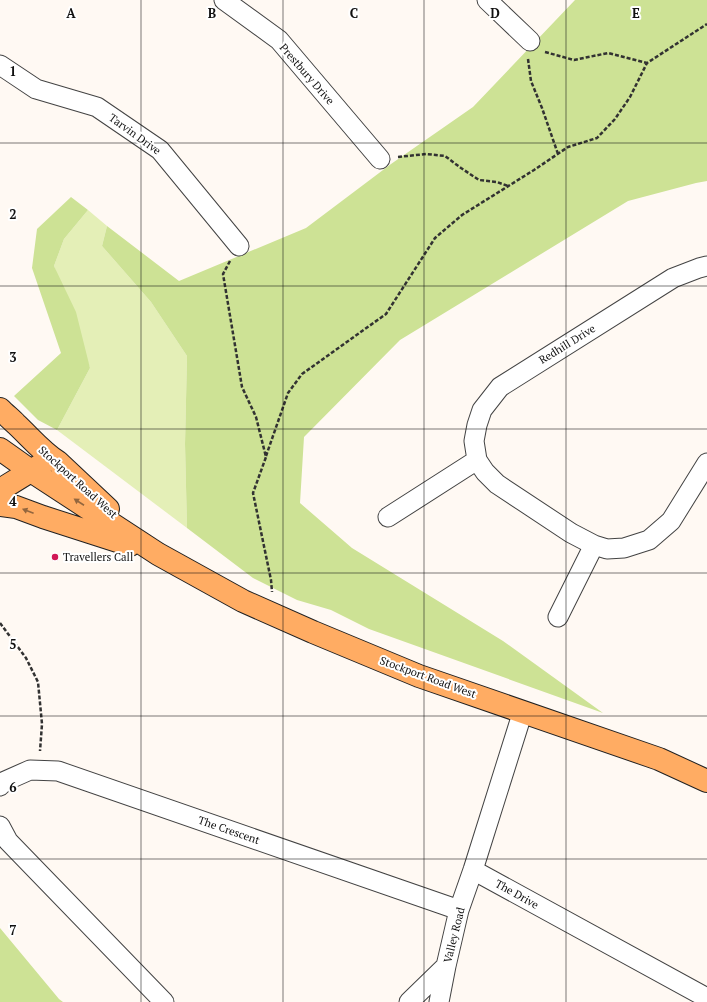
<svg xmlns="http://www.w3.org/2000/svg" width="707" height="1002" viewBox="0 0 707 1002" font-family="'PT Serif',serif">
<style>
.green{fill:#e4efb7}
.forest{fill:#cde295}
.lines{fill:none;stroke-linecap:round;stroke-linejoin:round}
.minor-casing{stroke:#434343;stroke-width:21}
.major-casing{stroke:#212121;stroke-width:24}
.path{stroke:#323232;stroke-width:2.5;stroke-dasharray:4 2;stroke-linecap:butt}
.minor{stroke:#fff;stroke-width:19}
.major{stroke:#ffac63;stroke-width:22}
.oneway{fill:#93663e}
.grid{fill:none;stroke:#101010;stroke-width:1;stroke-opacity:0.55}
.poi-dot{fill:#d11755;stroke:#fff;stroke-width:1.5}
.labels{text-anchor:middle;stroke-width:4;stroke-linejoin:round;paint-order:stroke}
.street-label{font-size:11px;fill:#101010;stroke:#fff}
.poi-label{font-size:11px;fill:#101010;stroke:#fff;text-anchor:start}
.grid-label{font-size:13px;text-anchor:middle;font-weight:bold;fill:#101010;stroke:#fff;stroke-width:4;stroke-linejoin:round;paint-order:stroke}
</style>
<rect width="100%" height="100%" fill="#fff9f3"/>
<path class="green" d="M88,210L107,226L102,246L151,302L187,356L185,444L187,528L57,430L90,368L54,266L64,239Z"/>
<path class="forest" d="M575,0H707V181L696,183L628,201L400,340L304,437L300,503L352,548L503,641L603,713L369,629L331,610L297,600L253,578L187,528L185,444L187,356L151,302L102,246L107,226L179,281L306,228L391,164L473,107Z
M71,197L88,210L64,239L54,266L76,312L90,368L57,430L38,420L14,396L61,353L32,268L37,229Z
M0,928L59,999L63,1002H0Z"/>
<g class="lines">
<g class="minor-casing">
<path id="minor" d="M224,0L279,40L380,159
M487,0L530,41
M0,65L36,89L97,107L160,150L239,246
M707,266L699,268L673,278L500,387L482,410L477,425L474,441L477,460L485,472L497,484L571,533L594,545L607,549L624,548L649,540L671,521L707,463
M388,517L477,460
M558,617L594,545
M0,786L3,782L30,770L58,771L459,910
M0,826L8,841L164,1002
M473,870L707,998
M409,1002L446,966
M439,1002L446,966L459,910L473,870L523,711"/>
</g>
<g class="major-casing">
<path id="major" d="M0,409C5,414 11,419 16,424C30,437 42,452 58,462L108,509
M0,449L31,471L158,554L243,601L313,632L419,676L659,759L707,781
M0,490L42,464
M0,505L16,507L43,517L130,545"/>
</g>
<path class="path" d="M545,52L574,60L608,53L647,63
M528,59L531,81L542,108L558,154
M398,157L426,154L445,156L461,168L479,180L497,182L508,186
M230,261L223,274L242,387L256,417L266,457L253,493L271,580L272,592
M266,456L288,393L302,374L386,314L435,238L462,215L534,170L568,147L597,138L615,119L630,97L647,63L707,24
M0,623L26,658L38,682L42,724L40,751"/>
<use href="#minor" class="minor"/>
<use href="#major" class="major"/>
</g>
<defs><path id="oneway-solid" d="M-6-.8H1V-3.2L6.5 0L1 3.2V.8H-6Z"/></defs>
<g class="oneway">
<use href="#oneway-solid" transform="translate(79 502) rotate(-147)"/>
<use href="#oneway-solid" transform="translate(28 511) rotate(-159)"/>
</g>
<path class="grid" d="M141,0V1002M283,0V1002M424,0V1002M566,0V1002M0,143H707M0,286H707M0,429H707M0,573H707M0,716H707M0,859H707"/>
<circle class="poi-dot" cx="55" cy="557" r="4"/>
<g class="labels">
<g class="street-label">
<text transform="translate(307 74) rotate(49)" y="4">Prestbury Drive</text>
<text transform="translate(135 134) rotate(36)" y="4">Tarvin Drive</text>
<text transform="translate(567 344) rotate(-32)" y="4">Redhill Drive</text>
<text transform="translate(78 482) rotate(42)" y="4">Stockport Road West</text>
<text transform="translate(428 677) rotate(20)" y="4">Stockport Road West</text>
<text transform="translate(229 830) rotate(19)" y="4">The Crescent</text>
<text transform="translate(517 894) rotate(29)" y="4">The Drive</text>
<text transform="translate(454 935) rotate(-76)" y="4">Valley Road</text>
</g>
<g class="poi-label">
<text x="63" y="561">Travellers Call</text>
</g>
</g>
<g class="grid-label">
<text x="71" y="18">A</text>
<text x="212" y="18">B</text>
<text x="354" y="18">C</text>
<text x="495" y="18">D</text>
<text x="636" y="18">E</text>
<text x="13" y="76">1</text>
<text x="13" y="219">2</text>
<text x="13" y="362">3</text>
<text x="13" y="506">4</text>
<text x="13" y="649">5</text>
<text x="13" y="792">6</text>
<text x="13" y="935">7</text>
</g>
</svg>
